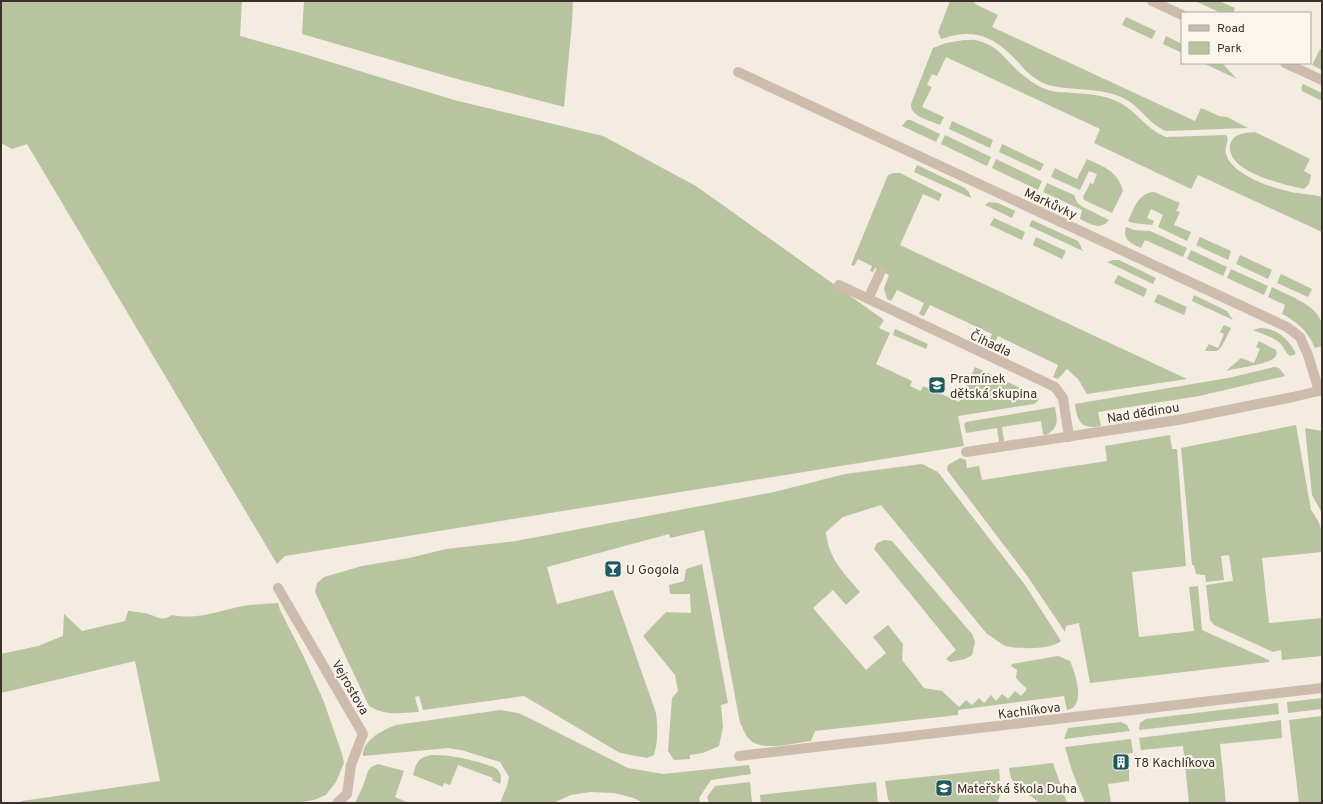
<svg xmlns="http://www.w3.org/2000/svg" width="1323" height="804" viewBox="0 0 1323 804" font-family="Overpass,sans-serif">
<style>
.green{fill:#b8c4a0}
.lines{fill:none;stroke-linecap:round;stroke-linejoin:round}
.minor{stroke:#cdbbac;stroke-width:10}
.labels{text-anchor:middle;stroke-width:4;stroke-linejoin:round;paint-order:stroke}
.street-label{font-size:13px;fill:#3b302b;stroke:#fbf5ee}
.poi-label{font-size:13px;fill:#3b302b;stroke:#fbf5ee;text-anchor:start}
</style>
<rect width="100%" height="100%" fill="#f4ebe1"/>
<path class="green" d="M1,1H242L240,36L301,53L454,100L603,136L696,186L884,320L879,328L890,333L876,364L912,381L910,386L921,391L923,386L959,402L975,367L1036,395L1039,399L1037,402L1034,404L958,416L964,446L285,556L277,564L27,144L12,149L1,143Z
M304,1H573L572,23L564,107L457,79L302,34Z
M950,1H973L977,5L998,15L992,27L1195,121L1201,108L1219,116L1227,117L1248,128L1166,131C1148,124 1139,104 1121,97C1098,87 1072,91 1048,85C1037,81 1026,72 1019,63C1004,47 988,33 965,34C957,34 948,37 941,39L938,32Z
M1195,1H1219L1235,8L1233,13H1221Z
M1126,17L1156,31L1152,39L1122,25Z
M1166,36L1182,44V53L1163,44Z
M964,40C969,40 974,39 979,41C998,46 1006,60 1019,72C1027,79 1036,85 1045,89C1055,93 1065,92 1075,93C1088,94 1102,95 1114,100C1135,108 1145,129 1166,137L1225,135L1227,136C1229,142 1224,147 1226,154C1232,175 1272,188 1291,192C1301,194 1312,194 1322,197V232L1198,175L1191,189L1094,143L1100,129L946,57L937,76L932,74L927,85L932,87L922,107L944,117L940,125C931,121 909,116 911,104L933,48L946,43Z
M1320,49L1322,51V70L1312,65Z
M1203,63H1222L1237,79Z
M1303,84L1322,93V101L1302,91L1301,88Z
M907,120H911L940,134L936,142L902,126Z
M952,121L993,140L990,148L949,129Z
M1255,132L1310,159L1304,171L1311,175L1309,184L1304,189C1285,185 1227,172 1230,146C1232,133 1245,133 1255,132Z
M945,135L991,157L987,166L941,144Z
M1002,144L1044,164L1040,171L999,152Z
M996,159L1042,181L1038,190L992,168Z
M1087,159C1104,167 1118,171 1123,191L1112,213L1084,200L1083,197L1090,183L1093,184L1097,174L1089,171L1080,190L1051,177L1055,168L1077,179Z
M917,165L965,188L969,192L971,198L914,172Z
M894,173H900L942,194L939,201L923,194L900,245L1187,379L1087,394L1078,379L1067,369L1058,379L1053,377L1058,365L998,336L992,348L987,346L992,334L930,305L924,316L919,314L924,303L897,290L891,301L887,299L884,288L889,275L875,268L873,272L870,271L872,266L858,259L854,266L851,265L888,175Z
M1047,183L1074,195L1077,202L1081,206L1109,220C1101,231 1090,224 1080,219L1082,210L1043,192Z
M1154,192L1180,203L1176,211L1180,212L1174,225L1191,232L1187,241L1158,227L1163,215L1151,209L1147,218L1154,221L1152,225L1133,223L1128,221C1134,209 1138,193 1154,192Z
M989,202L998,203L1015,211L1012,218L985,205Z
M994,218L1025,232L1022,240L990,225Z
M1032,220L1078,241L1083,251L1029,226Z
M1126,227L1134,230L1150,231L1187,248L1183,257L1145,240L1141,248C1131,244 1122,239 1126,227Z
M1036,237L1066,251L1062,259L1033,245Z
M1200,237L1231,251L1228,260L1196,245Z
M1191,250L1227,267L1223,276L1187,259Z
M1240,255L1272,270L1268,279L1236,264Z
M1113,260H1119L1156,278L1153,284L1107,262Z
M1231,269L1268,286L1264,295L1227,278Z
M1281,274L1312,289L1308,297L1277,283Z
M1118,275L1147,289L1144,297L1114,283Z
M1272,287C1287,295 1315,304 1321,321C1323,327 1322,339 1322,346L1315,348C1308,332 1298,322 1282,314L1285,305L1268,297Z
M1158,294L1187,307L1184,315L1154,302Z
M1194,295L1227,311L1233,320L1192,301Z
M1224,325L1231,328L1222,346L1217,351H1205L1209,344L1218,348L1224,334L1220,332Z
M1260,328C1277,328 1289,339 1296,354L1290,356C1285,352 1284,347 1280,343C1273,337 1262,334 1253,330Z
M895,329L928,344L926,349L893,335Z
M1259,341L1276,350C1278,355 1275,358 1271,360C1262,365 1237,368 1226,371L1241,358L1254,363L1260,349L1256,347Z
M1274,367L1279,368L1285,376L1199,396L1098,412L1101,426C1081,430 1077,421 1075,404L1228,378Z
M1055,407C1057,420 1060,427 1046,435L1043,434L1041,421L1002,427L1004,441L999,442L997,428L966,433L964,424L966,422Z
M1296,425L1311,510C1323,526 1322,532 1322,552L1262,558L1269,623L1322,618V656L1282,660L1281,650L1273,652L1214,625L1210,620L1206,585L1233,581L1229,555L1221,556L1224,580L1206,582L1205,575L1196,574L1194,565H1192L1181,448Z
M1305,428L1322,431V513L1312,495Z
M1170,435L1172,449H1177L1186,566L1132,572L1139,637L1194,631L1189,587L1198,586L1202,630L1269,660V662L1090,683L1079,623L1066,626L1065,632L1028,577L947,470L948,465L960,458L966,460L967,468L979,466L982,480L1107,461L1105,446Z
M922,464L938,472L1025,585L1061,641C1052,650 1018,649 1006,646C1000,644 993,637 987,634L881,505L843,517L826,532C828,558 844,573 860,592L846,605L833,590L813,608L866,670L886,653L873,637L888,625L903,644L902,660L924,688L942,691L959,707L966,700L972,705L979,698L984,703L991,695L996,701L1002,694L1008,699L1015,691L1021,696L1027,689L1016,678L1017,670L1011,666L1012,664L1058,656L1070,661C1075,672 1087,707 1067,710L1064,696L958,710V715L815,731L811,741C794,743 763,752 750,740C745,735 743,728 740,723L704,530L670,538L669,534L547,567L557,604L613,590L656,713C658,727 658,742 654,755L647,758L620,753L524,696L423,710L419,696L415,697L419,712C401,713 385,716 369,706L315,592L317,583L324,577L362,566L409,558L446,549L516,541L774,492L845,474Z
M884,540L892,541L972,634L975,642L972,655L965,659L950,662L946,659L956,650L874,549L877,543Z
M702,564L728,703L721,705L723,727L719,746L703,753L690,755V759L674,760L668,751L672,698L678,691L675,675L643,636L666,612L691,613L690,594H670L669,585L684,581L686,569Z
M278,603L280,610L304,657L324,702L342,754L344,763L336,782L326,795L314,800L295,803H19L22,801L160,781L135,661L1,693V654L38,646L63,636L64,614L82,631L125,621L128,611C136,612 144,612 151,615C160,618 163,621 172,615C197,620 219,611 243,606C255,604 267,604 278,603Z
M1322,698V709L1288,713L1287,702Z
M1278,703L1279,714L1139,730L1140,723L1146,719Z
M500,710L518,713L529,718L628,768L663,774L749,765L751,774L711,780L699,798L700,803H643L634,798L614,793L590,792L571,795L553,803H500L507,786L509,777L500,762L461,750L448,748L363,756C362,740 383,730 396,725Z
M1322,716V803H1299L1289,720Z
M1281,720L1282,738L1220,744L1226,803H1189L1183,746L1141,750L1139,738Z
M1121,722L1127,725L1130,731L1064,739L1068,728Z
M1131,739L1133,753L1113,755L1115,771L1129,769V781L1108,784L1111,803H1085L1072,771L1065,747Z
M432,755C451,755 464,758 482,763C486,765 493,766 497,769C501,773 502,779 500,784L492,780L493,778L458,765L450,785L444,783L443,787L413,775C416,762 419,757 432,755Z
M1053,763L1067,803H1039C1024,788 1012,792 1009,768Z
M378,764L404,771L395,797L409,803H355L363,786L368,771L371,767Z
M999,769L1001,793L997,803H891L888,799L885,781Z
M750,782L752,803H709L707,797L715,786Z
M876,782L878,803H761L760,795Z"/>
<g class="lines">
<path class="minor" d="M1152,1L1182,15
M1285,63L1322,80
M738,72L1287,327L1300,337L1308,355L1319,391
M839,285L1055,387L1063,398L1069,437
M868,299L880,273
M966,452L1178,420L1293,397L1322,390
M278,588L363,734L351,765L347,794L337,803
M739,756L1322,688"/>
</g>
<defs>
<g id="school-square" transform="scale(0.9)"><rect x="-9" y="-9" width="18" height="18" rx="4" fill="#1f5a5e" stroke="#fbf5ee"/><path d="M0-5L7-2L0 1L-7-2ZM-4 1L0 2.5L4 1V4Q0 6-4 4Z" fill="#fff"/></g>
<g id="bar-square" transform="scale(0.9)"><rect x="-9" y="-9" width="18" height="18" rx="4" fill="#1f5a5e" stroke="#fbf5ee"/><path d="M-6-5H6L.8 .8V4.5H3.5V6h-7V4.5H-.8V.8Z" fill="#fff"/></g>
<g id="building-square" transform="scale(0.9)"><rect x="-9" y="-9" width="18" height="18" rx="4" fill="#1f5a5e" stroke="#fbf5ee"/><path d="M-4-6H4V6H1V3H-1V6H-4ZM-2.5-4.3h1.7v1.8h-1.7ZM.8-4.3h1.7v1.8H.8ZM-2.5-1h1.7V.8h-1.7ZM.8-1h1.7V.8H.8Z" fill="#fff"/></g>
</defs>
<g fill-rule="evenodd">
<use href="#school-square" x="937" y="385"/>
<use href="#bar-square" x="613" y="569"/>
<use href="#building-square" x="1121" y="762"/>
<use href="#school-square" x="944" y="788"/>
</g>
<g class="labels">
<g class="street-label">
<text transform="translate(1051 203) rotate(25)" y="5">Markůvky</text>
<text transform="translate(991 343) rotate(25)" y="5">Čihadla</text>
<text transform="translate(1143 412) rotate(-9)" y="5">Nad dědinou</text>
<text transform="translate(351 687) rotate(60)" y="5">Vejrostova</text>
<text transform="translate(1029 710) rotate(-7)" y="5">Kachlíkova</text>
</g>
<g class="poi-label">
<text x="950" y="383">Pramínek<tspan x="950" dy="15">dětská skupina</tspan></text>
<text x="626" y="574">U Gogola</text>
<text x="1134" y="767">T8 Kachlíkova</text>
<text x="957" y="793">Mateřská škola Duha</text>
</g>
</g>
<rect width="1323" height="804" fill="none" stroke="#3b302b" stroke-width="4"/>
<rect x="1181" y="12" width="130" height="52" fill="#fbf5ee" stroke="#aea6a0"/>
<rect x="1189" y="25" width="20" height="6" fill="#cdbbac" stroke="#aea6a0"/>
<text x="1217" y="32" font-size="12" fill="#3b302b">Road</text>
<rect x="1189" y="42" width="20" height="12" fill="#b8c4a0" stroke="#aea6a0"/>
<text x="1217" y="52" font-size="12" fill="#3b302b">Park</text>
</svg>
